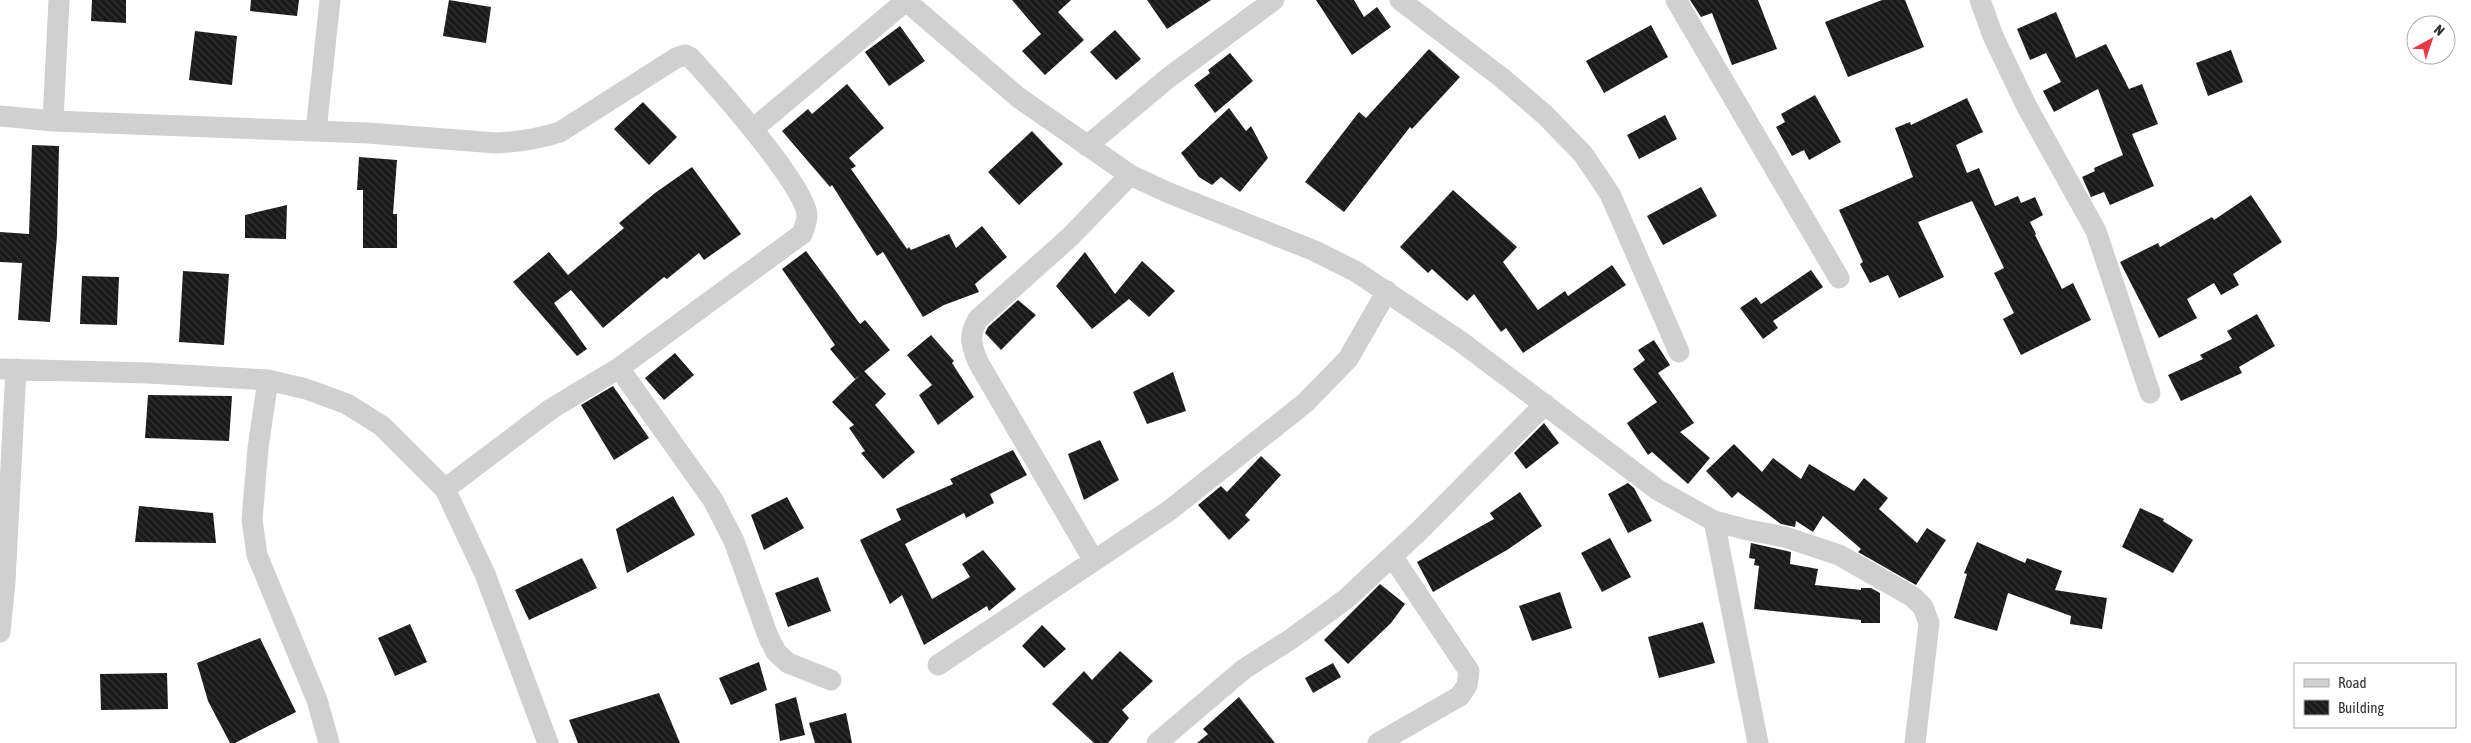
<svg xmlns="http://www.w3.org/2000/svg" width="2471" height="743" viewBox="0 0 2471 743" font-family="'Asap Condensed',sans-serif">
<style>
.building{fill:url(#building-back-hatch)}
.lines{fill:none;stroke-linecap:round;stroke-linejoin:round}
.minor{stroke:#d0d0d0;stroke-width:21}
</style>
<defs>
<pattern id="building-back-hatch" width="6" height="6" patternUnits="userSpaceOnUse" patternTransform="scale(1.25)"><rect width="6" height="6" fill="#1a1a1a"/><path d="M-1 5l2 2M0 0l6 6M5-1l2 2" fill="none" stroke="#333"/></pattern>
</defs>
<rect width="100%" height="100%" fill="#fff"/>
<path class="building" d="M92,0H126V23L91,21Z
M251,0H299L297,16L250,11Z
M449,0L491,7L486,43L443,36Z
M1012,0H1071L1058,12L1084,40L1045,75L1022,51L1041,34Z
M1147,0H1211L1167,29Z
M1316,0H1354L1364,17L1377,7L1391,27L1352,55Z
M1690,0H1758L1777,49L1732,65L1712,13L1701,17Z
M1882,0H1905L1924,47L1848,77L1825,22Z
M2056,12L2076,58L2106,44L2129,89L2142,84L2158,124L2132,134L2154,186L2110,205L2104,192L2091,197L2082,177L2095,171L2094,168L2123,155L2098,89L2054,112L2043,91L2061,82L2046,53L2030,60L2017,29Z
M1651,25L1668,57L1604,93L1586,61Z
M900,26L925,61L889,86L865,52Z
M1115,30L1141,59L1116,80L1090,52Z
M195,31L237,36L232,85L189,80Z
M1429,49L1460,77L1412,129L1410,127L1344,212L1305,182L1359,112L1366,118Z
M2231,50L2243,82L2208,96L2196,63Z
M1230,53L1253,81L1215,113L1194,85L1210,73L1208,70Z
M847,84L884,128L849,158L856,166L851,169L907,249L909,247L911,250L949,234L956,248L982,226L1007,257L975,284L979,292L944,305L923,317L883,252L877,256L832,185L830,187L782,131L808,109L812,114Z
M1815,95L1841,142L1809,160L1804,150L1792,156L1776,127L1785,122L1781,114Z
M1967,98L1983,132L1956,145L1967,173L1979,168L1995,206L2018,196L2021,203L2035,197L2043,215L2030,222L2036,234L2035,235L2062,289L2073,283L2091,320L2021,355L2003,319L2014,313L1994,273L2004,268L1972,201L1918,222L1944,277L1899,298L1888,275L1870,283L1860,264L1863,262L1839,210L1913,177L1895,128L1910,122L1911,125Z
M643,102L677,137L649,165L614,129Z
M1229,108L1246,131L1251,126L1268,158L1240,192L1221,177L1212,185L1199,177L1181,153Z
M1665,115L1677,139L1639,159L1627,135Z
M1032,131L1063,164L1019,205L988,172Z
M32,145L59,146L57,236L50,322L18,320L22,263L0,262V232L29,234Z
M359,157L397,160L393,214H397V248H363V190H357Z
M692,167L741,234L704,260L699,253L667,279L664,277L603,328L571,290L554,303L587,349L577,356L513,282L549,252L568,275L624,228L619,223L655,193Z
M1701,187L1717,216L1663,245L1647,216Z
M1453,190L1517,247L1503,262L1538,310L1565,291L1568,296L1612,265L1626,285L1523,353L1506,328L1501,332L1474,294L1467,301L1432,269L1428,273L1400,247Z
M2251,195L2282,242L2233,274L2239,285L2221,295L2214,283L2187,299L2197,318L2159,338L2120,262L2158,243L2160,247L2212,217L2214,220Z
M287,205L286,239L245,238V215Z
M806,251L860,324L865,320L890,350L855,379L830,349L835,345L782,269Z
M1085,252L1115,294L1142,261L1175,291L1149,317L1129,299L1092,329L1056,286Z
M1811,270L1823,287L1773,321L1778,328L1763,339L1740,308L1756,297L1761,304Z
M183,271L229,274L224,345L179,342Z
M82,276L119,277L117,325L80,324Z
M1018,300L1036,315L1001,350L985,333L988,327Z
M2257,314L2275,346L2239,367L2242,373L2181,401L2168,375L2203,359L2200,355L2232,339L2227,331Z
M931,335L954,361L952,363L974,397L938,425L919,395L932,385L907,355Z
M1654,340L1670,365L1658,373L1694,423L1680,432L1710,458L1688,484L1652,452L1648,455L1627,423L1657,402L1633,369L1645,360L1638,350Z
M675,353L694,375L664,400L645,378Z
M864,371L886,394L875,405L915,452L883,479L861,453L865,451L849,428L854,425L832,402Z
M1173,372L1186,411L1147,424L1133,392Z
M613,386L649,438L614,460L581,405Z
M148,395L232,396L229,441L145,438Z
M1544,423L1559,443L1526,469L1514,453Z
M1100,440L1119,480L1084,500L1068,454Z
M1734,444L1762,472L1773,458L1801,479L1809,464L1854,491L1864,478L1888,498L1879,509L1917,543L1927,528L1946,540L1916,585L1858,552L1861,549L1823,516L1813,532L1796,521L1795,527L1781,524L1738,492L1732,498L1706,471Z
M1013,450L1027,475L990,494L994,503L966,518L964,513L905,544L932,599L970,577L962,564L983,550L1016,589L989,611L987,606L924,645L902,595L890,604L860,540L901,520L896,509L953,484L950,479Z
M1261,456L1281,475L1245,515L1250,520L1229,540L1198,505L1221,486L1227,492Z
M1628,483L1634,488L1652,521L1628,533L1608,494Z
M1520,492L1542,526L1507,550L1433,592L1417,562L1494,519L1490,513Z
M673,496L695,535L627,573L616,529Z
M787,497L804,528L764,550L751,515Z
M139,506L213,513L216,543L135,542Z
M2140,508L2164,519L2163,521L2193,540L2173,573L2122,547Z
M1610,538L1631,577L1602,592L1581,553Z
M1977,542L2025,563L2027,558L2062,571L2055,590L2107,598L2102,629L2070,624L2071,616L2008,593L1997,631L1954,618L1967,574L1964,573Z
M1751,543L1791,552L1790,564L1818,569L1815,585L1861,590V588H1871L1880,593V623H1861V620L1754,609L1759,566L1754,565L1755,559L1749,558Z
M582,558L597,588L529,620L515,590Z
M818,577L831,611L788,627L775,593Z
M1380,584L1405,604L1391,623L1348,664L1324,640Z
M1560,592L1572,628L1532,641L1519,606Z
M1703,622L1715,663L1659,678L1648,637Z
M410,624L427,662L395,676L378,638Z
M1042,625L1066,649L1044,668L1022,646Z
M260,638L296,712L235,743H230L208,701L197,663Z
M1120,651L1153,681L1122,710L1129,718L1108,743H1094L1052,704L1084,671L1092,680Z
M759,662L767,690L731,705L719,678Z
M1333,663L1341,677L1313,693L1305,678Z
M167,673L168,709L101,710L100,674Z
M659,693L680,743H578L569,720Z
M796,697L805,735L780,741L775,704Z
M1239,697L1275,743H1197L1208,734L1203,729Z
M846,713L852,743H815L809,723Z"/>
<g class="lines">
<path class="minor" d="M905,0L1019,98L1130,175L1169,193L1315,251L1355,271L1460,341L1658,490L1714,521L1748,530L1785,537L1839,555L1913,597L1923,607L1929,623L1915,743
M1400,0L1502,78L1545,115L1583,154L1610,194L1679,352
M1676,0L1839,278
M1980,0L1993,36L2026,105L2096,231L2150,393
M0,116L53,121L368,133L496,143C518,142 538,139 560,132L676,58L685,55L691,58C713,82 808,188 807,216C807,221 804,229 802,234L619,368L551,409L445,489
M53,121L59,0
M753,129L907,0
M316,131L330,0
M1087,146L1168,78L1274,0
M619,368L713,500L734,541L768,636L776,652L788,663L831,680
M0,369L148,373L268,380L306,389L347,404L382,426L445,489L485,574L548,743
M268,380L258,448L252,520L257,555L317,700L329,743
M1714,521L1758,743
M1094,561L978,362C971,344 968,336 978,319L1070,237L1130,175
M0,632L5,582L16,369
M938,665L1170,510L1305,403L1348,359L1387,291
M1157,743L1244,669L1291,639L1346,599L1419,531L1545,404
M1378,743L1460,696L1467,685L1469,671L1392,556"/>
</g>
<rect x="2294" y="663" width="162" height="65" fill="#ffffff" stroke="#adadad"/>
<rect x="2304" y="679" width="25" height="8" fill="#d0d0d0" stroke="#adadad"/>
<text x="2338" y="688" font-size="15" fill="#333333">Road</text>
<rect x="2304" y="700" width="25" height="15" fill="url(#building-back-hatch)" stroke="#adadad"/>
<text x="2338" y="713" font-size="15" fill="#333333">Building</text>
<g transform="translate(2431 40) rotate(40)"><circle r="24" fill="#ffffff" stroke="#adadad"/>
<path d="M0-4L9 19L0 12L-9 19Z" fill="#e63946"/>
<text y="-8" font-size="14" font-weight="bold" text-anchor="middle" fill="#333333">N</text>
</g>
</svg>
